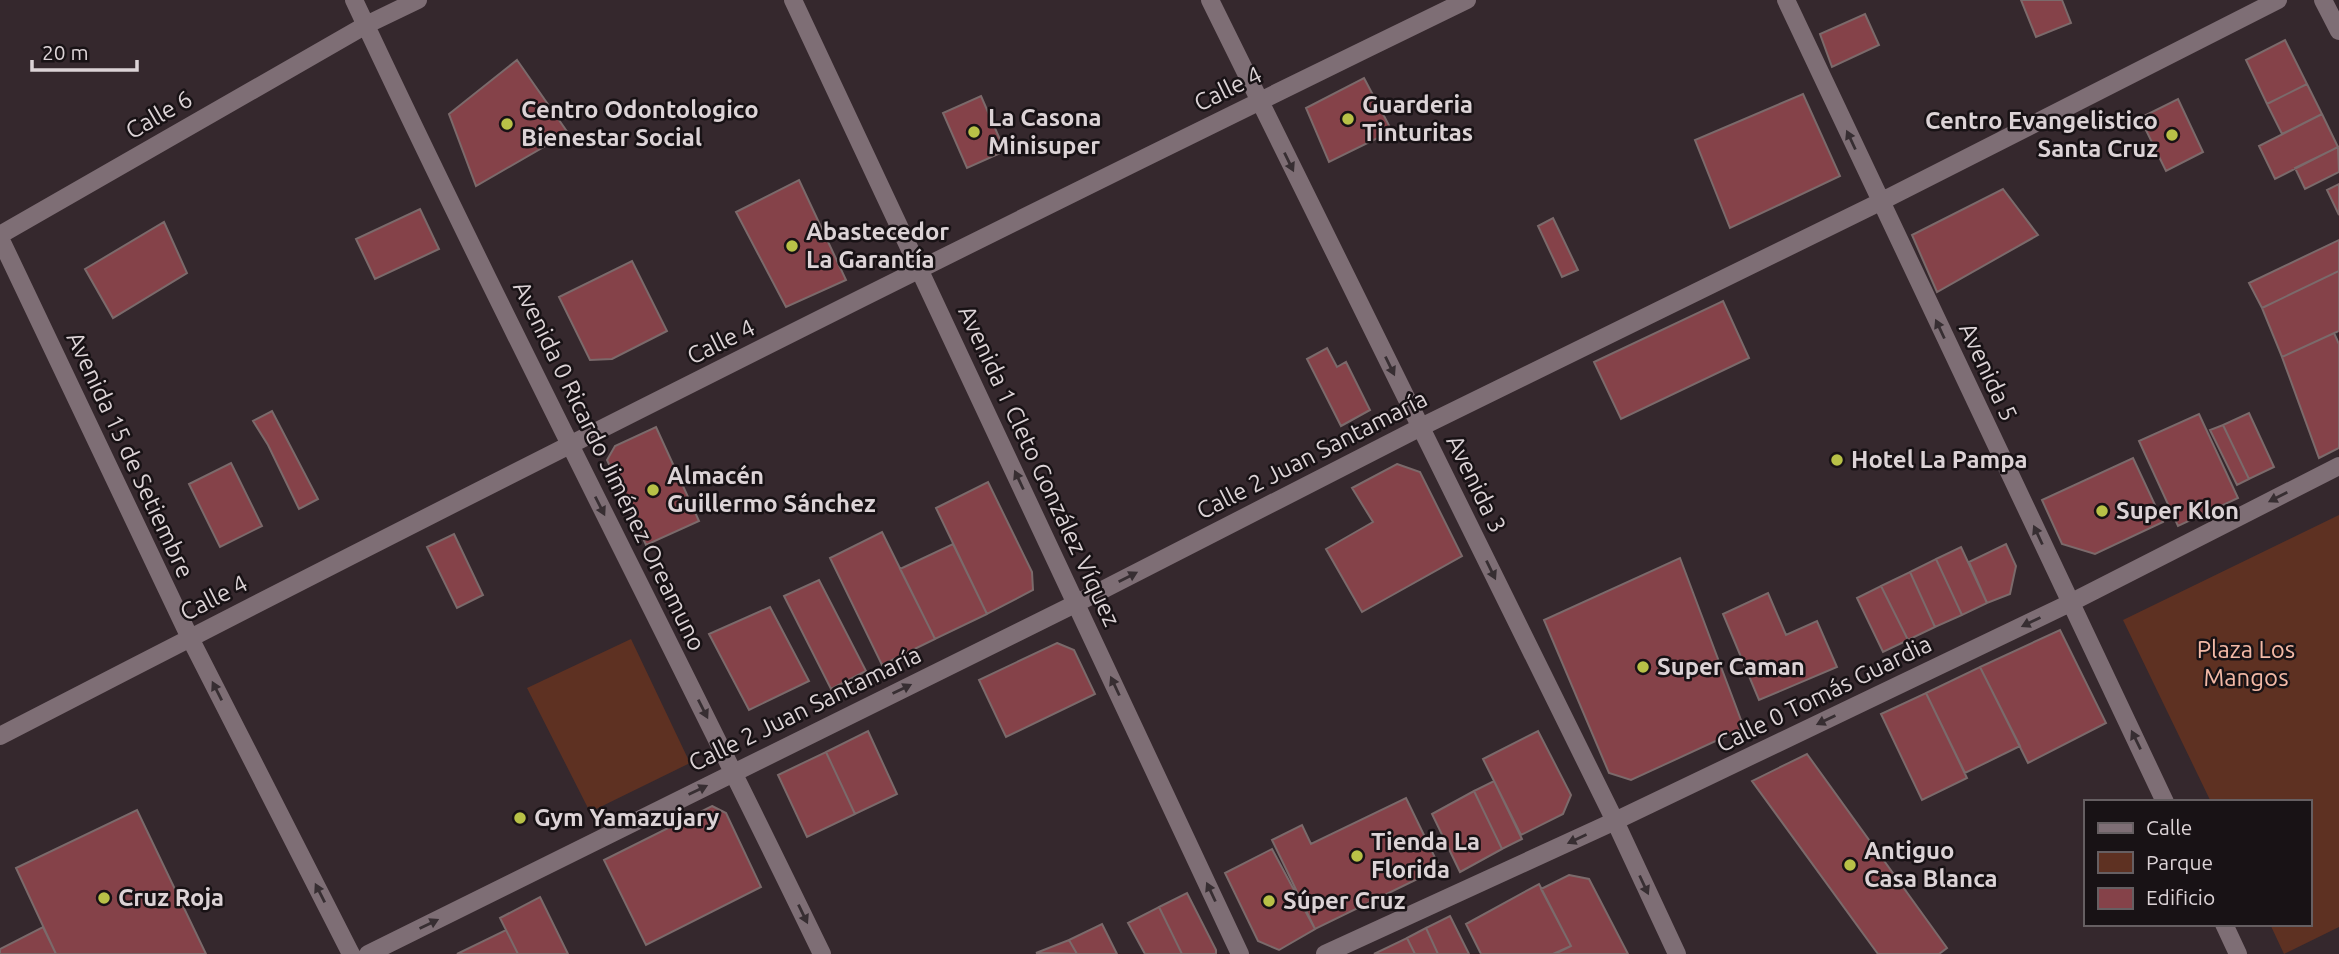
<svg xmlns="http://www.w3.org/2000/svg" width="2339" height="954" viewBox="0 0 2339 954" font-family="Ubuntu,sans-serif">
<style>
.green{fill:#5e3122}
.building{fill:#854249;stroke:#7b6a6b;stroke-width:2}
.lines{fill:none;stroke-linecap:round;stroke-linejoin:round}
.minor{stroke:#7e6e75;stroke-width:18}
.oneway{fill:#372e32}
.poi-dot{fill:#b8c147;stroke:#181215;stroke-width:2.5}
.labels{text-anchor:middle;stroke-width:5;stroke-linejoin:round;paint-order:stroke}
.street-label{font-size:24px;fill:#dcd3d6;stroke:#181215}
.poi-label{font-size:24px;font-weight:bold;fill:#dcd3d6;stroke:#181215;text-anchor:start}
.park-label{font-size:24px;fill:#f3b9a6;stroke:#181215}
</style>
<rect width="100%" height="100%" fill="#35282d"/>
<path class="green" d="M2339,515V927L2284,954L2270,924H2309V802H2211L2123,620Z
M631,639L690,763L590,812L527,688Z"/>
<path class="building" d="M2021,0H2062L2071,23L2036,37Z
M1865,14L1879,45L1832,67L1820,34Z
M2285,40L2307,84L2267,104L2246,60Z
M517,60L568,133L476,186L449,114Z
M1364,78L1392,131L1329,162L1306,108Z
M2307,84L2322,114L2282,134L2267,104Z
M1803,94L1840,176L1730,228L1695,140Z
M981,96L1005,151L967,168L943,113Z
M2178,99L2203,152L2166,171L2140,118Z
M2322,114L2338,147L2275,179L2259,146Z
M2338,147L2339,172L2305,189L2295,168Z
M799,180L846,280L786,307L736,212Z
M2339,184V215L2327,190Z
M2003,189L2038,235L1937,292L1912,235Z
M420,209L439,249L375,279L356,239Z
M1553,218L1578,270L1562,277L1538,226Z
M164,222L187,273L113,318L85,269Z
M2339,240V271L2262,308L2249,283Z
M632,261L667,331L612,359L590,360L559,297Z
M2339,271V331L2282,357L2262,308Z
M1723,301L1749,358L1621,419L1594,362Z
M2334,333L2339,344V448L2319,458L2282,357Z
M1327,348L1337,367L1346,362L1370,410L1341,426L1307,359Z
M272,411L318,499L299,509L268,445L253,421Z
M2249,413L2274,467L2249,479L2223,425Z
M2199,414L2238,498L2178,526L2139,441Z
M2223,425L2249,479L2237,485L2210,430Z
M656,427L699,521L646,545L607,460L615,446Z
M2133,458L2163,522L2095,554L2062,544L2042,500Z
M231,463L262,526L220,547L189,484Z
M1397,464L1420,472L1462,556L1362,612L1326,549L1373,522L1352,488Z
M988,482L1032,572L1033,590L987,614L936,508Z
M882,532L935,639L882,665L830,558Z
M454,534L483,595L457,608L427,547Z
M953,544L987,614L935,639L900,569Z
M2006,544L2016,566L2010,594L1987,603L1969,562Z
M1961,547L1987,603L1962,615L1936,559Z
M1680,558L1744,728L1631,780L1609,773L1544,620Z
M1936,559L1962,615L1935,627L1910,572Z
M1910,572L1935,627L1908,640L1881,586Z
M819,580L866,671L831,689L784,596Z
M1881,586L1908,640L1883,652L1857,598Z
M1768,593L1786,635L1817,621L1837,667L1759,700L1723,614Z
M770,607L809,681L749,710L709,634Z
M2060,630L2106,723L2028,763L1980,667Z
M1057,643L1074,650L1095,694L1006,737L979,680Z
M1980,667L2020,746L1965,773L1926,693Z
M1926,693L1967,778L1922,800L1881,714Z
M868,731L897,794L855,814L826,752Z
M1538,731L1571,795L1563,814L1521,835L1483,759Z
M826,752L855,814L807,837L778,775Z
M1807,754L1947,948L1939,954H1878L1752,781Z
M1494,781L1522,839L1502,849L1474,791Z
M1474,791L1502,849L1460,872L1432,814Z
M1406,798L1440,868L1315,929L1272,840L1302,825L1311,844Z
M712,806L726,813L761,887L646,945L604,860Z
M137,810L206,954H56L16,868Z
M1272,849L1315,929L1279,950L1258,941L1225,873Z
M1569,875L1589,879L1628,954H1555L1571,946L1541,889Z
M1539,884L1571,946L1553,954H1481L1466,924Z
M1187,893L1216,950V954H1182L1159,907Z
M540,897L568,954H518L500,918Z
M1159,907L1182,954H1145L1128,923Z
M1450,916L1469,954H1438L1426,928Z
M1102,924L1117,954H1077L1069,940Z
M43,927L56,954H0V949Z
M1426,928L1438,954H1415L1407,938Z
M506,930L518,954H457Z
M1407,938L1415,954H1374Z
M1069,940L1077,954L1036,953Z"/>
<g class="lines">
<path class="minor" d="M354,0C504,321 668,635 822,954
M793,0L1240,954
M1210,0L1615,821L1677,954
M1786,0L2165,802
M2323,0L2339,31
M0,235L366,25L418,0
M0,238L190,638L351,954
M0,736C486,485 975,239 1467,0
M2224,924L2238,954
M368,954L1077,603L1421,427L1880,202L2278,0
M1325,954L1615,821L2070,603L2339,466"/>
</g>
<defs><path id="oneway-solid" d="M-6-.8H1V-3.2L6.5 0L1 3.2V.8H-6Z" transform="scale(1.75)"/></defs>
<g class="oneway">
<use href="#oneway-solid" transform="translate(1851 140) rotate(-115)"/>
<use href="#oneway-solid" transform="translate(1289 162) rotate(64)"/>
<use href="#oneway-solid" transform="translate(1940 329) rotate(-115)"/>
<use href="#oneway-solid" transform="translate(1390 366) rotate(64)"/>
<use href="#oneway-solid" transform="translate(1019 480) rotate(-115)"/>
<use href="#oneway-solid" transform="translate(2278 497) rotate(153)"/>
<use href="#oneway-solid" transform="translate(600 506) rotate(63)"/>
<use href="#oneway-solid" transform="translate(2038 535) rotate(-115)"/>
<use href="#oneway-solid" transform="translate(1491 570) rotate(64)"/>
<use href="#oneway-solid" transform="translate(1128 577) rotate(-27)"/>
<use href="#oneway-solid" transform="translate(2031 622) rotate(154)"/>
<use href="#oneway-solid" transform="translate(1115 686) rotate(-115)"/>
<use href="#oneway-solid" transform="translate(902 689) rotate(-26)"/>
<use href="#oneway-solid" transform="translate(217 691) rotate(-117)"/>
<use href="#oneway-solid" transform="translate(703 709) rotate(63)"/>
<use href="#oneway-solid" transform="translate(1826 720) rotate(154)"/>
<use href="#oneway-solid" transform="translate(2136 740) rotate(-116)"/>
<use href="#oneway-solid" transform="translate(698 790) rotate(-26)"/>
<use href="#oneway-solid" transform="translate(1577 839) rotate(155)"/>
<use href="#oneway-solid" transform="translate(1644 885) rotate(65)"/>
<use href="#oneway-solid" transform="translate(1211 892) rotate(-115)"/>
<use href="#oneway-solid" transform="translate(320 893) rotate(-117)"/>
<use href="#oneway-solid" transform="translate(803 914) rotate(64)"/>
<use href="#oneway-solid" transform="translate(429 924) rotate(-26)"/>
</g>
<g class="poi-dot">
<circle cx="1348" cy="119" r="7"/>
<circle cx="507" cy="124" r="7"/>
<circle cx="974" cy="132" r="7"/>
<circle cx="2172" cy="135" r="7"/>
<circle cx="792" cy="246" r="7"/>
<circle cx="1837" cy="460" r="7"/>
<circle cx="653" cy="490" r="7"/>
<circle cx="2102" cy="511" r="7"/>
<circle cx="1643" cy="667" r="7"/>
<circle cx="520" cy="818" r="7"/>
<circle cx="1357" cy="856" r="7"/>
<circle cx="1850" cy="865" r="7"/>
<circle cx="104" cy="898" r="7"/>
<circle cx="1269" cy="901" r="7"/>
</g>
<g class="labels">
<g class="street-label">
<text transform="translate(1228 89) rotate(-26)" y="8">Calle 4</text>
<text transform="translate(159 115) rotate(-30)" y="8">Calle 6</text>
<text transform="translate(721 342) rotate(-26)" y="8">Calle 4</text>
<text transform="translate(1988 372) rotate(65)" y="8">Avenida 5</text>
<text transform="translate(130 455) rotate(65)" y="8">Avenida 15 de Setiembre</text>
<text transform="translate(1312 455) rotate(-27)" y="8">Calle 2 Juan Santamaría</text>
<text transform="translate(609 466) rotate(64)" y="8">Avenida 0 Ricardo Jiménez Oreamuno</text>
<text transform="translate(1039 466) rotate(65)" y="8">Avenida 1 Cleto González Víquez</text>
<text transform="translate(1476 484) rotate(64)" y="8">Avenida 3</text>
<text transform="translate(214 598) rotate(-27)" y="8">Calle 4</text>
<text transform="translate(1824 694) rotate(-26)" y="8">Calle 0 Tomás Guardia</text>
<text transform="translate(805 709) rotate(-26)" y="8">Calle 2 Juan Santamaría</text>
</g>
<g class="poi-label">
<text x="1362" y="113">Guarderia<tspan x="1362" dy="28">Tinturitas</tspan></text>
<text x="521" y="118">Centro Odontologico<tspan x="521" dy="28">Bienestar Social</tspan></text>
<text x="988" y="126">La Casona<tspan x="988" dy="28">Minisuper</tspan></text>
<text x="2158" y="129" text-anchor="end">Centro Evangelistico<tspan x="2158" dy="28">Santa Cruz</tspan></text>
<text x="806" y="240">Abastecedor<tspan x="806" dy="28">La Garantía</tspan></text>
<text x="1851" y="468">Hotel La Pampa</text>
<text x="667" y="484">Almacén<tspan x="667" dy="28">Guillermo Sánchez</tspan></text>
<text x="2116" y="519">Super Klon</text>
<text x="1657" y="675">Super Caman</text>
<text x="534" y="826">Gym Yamazujary</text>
<text x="1371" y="850">Tienda La<tspan x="1371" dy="28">Florida</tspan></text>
<text x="1864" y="859">Antiguo<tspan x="1864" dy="28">Casa Blanca</tspan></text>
<text x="118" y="906">Cruz Roja</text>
<text x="1283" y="909">Súper Cruz</text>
</g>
<g class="park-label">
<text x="2246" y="658">Plaza Los<tspan x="2246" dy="28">Mangos</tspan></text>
</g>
</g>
<rect x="2084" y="800" width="228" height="126" fill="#181215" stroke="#665f62" stroke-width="2"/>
<rect x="2098" y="823" width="35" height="10" fill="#7e6e75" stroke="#665f62" stroke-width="2"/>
<text x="2146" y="835" font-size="21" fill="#dcd3d6">Calle</text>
<rect x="2098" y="852" width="35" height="21" fill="#5e3122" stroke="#665f62" stroke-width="2"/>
<text x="2146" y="870" font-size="21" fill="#dcd3d6">Parque</text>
<rect x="2098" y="888" width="35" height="21" fill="#854249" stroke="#665f62" stroke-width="2"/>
<text x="2146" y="905" font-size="21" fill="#dcd3d6">Edificio</text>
<path d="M32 60v10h105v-10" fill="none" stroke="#dcd3d6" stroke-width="3.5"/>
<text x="42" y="60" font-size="21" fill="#dcd3d6" stroke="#181215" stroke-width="5" paint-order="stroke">20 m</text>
</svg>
